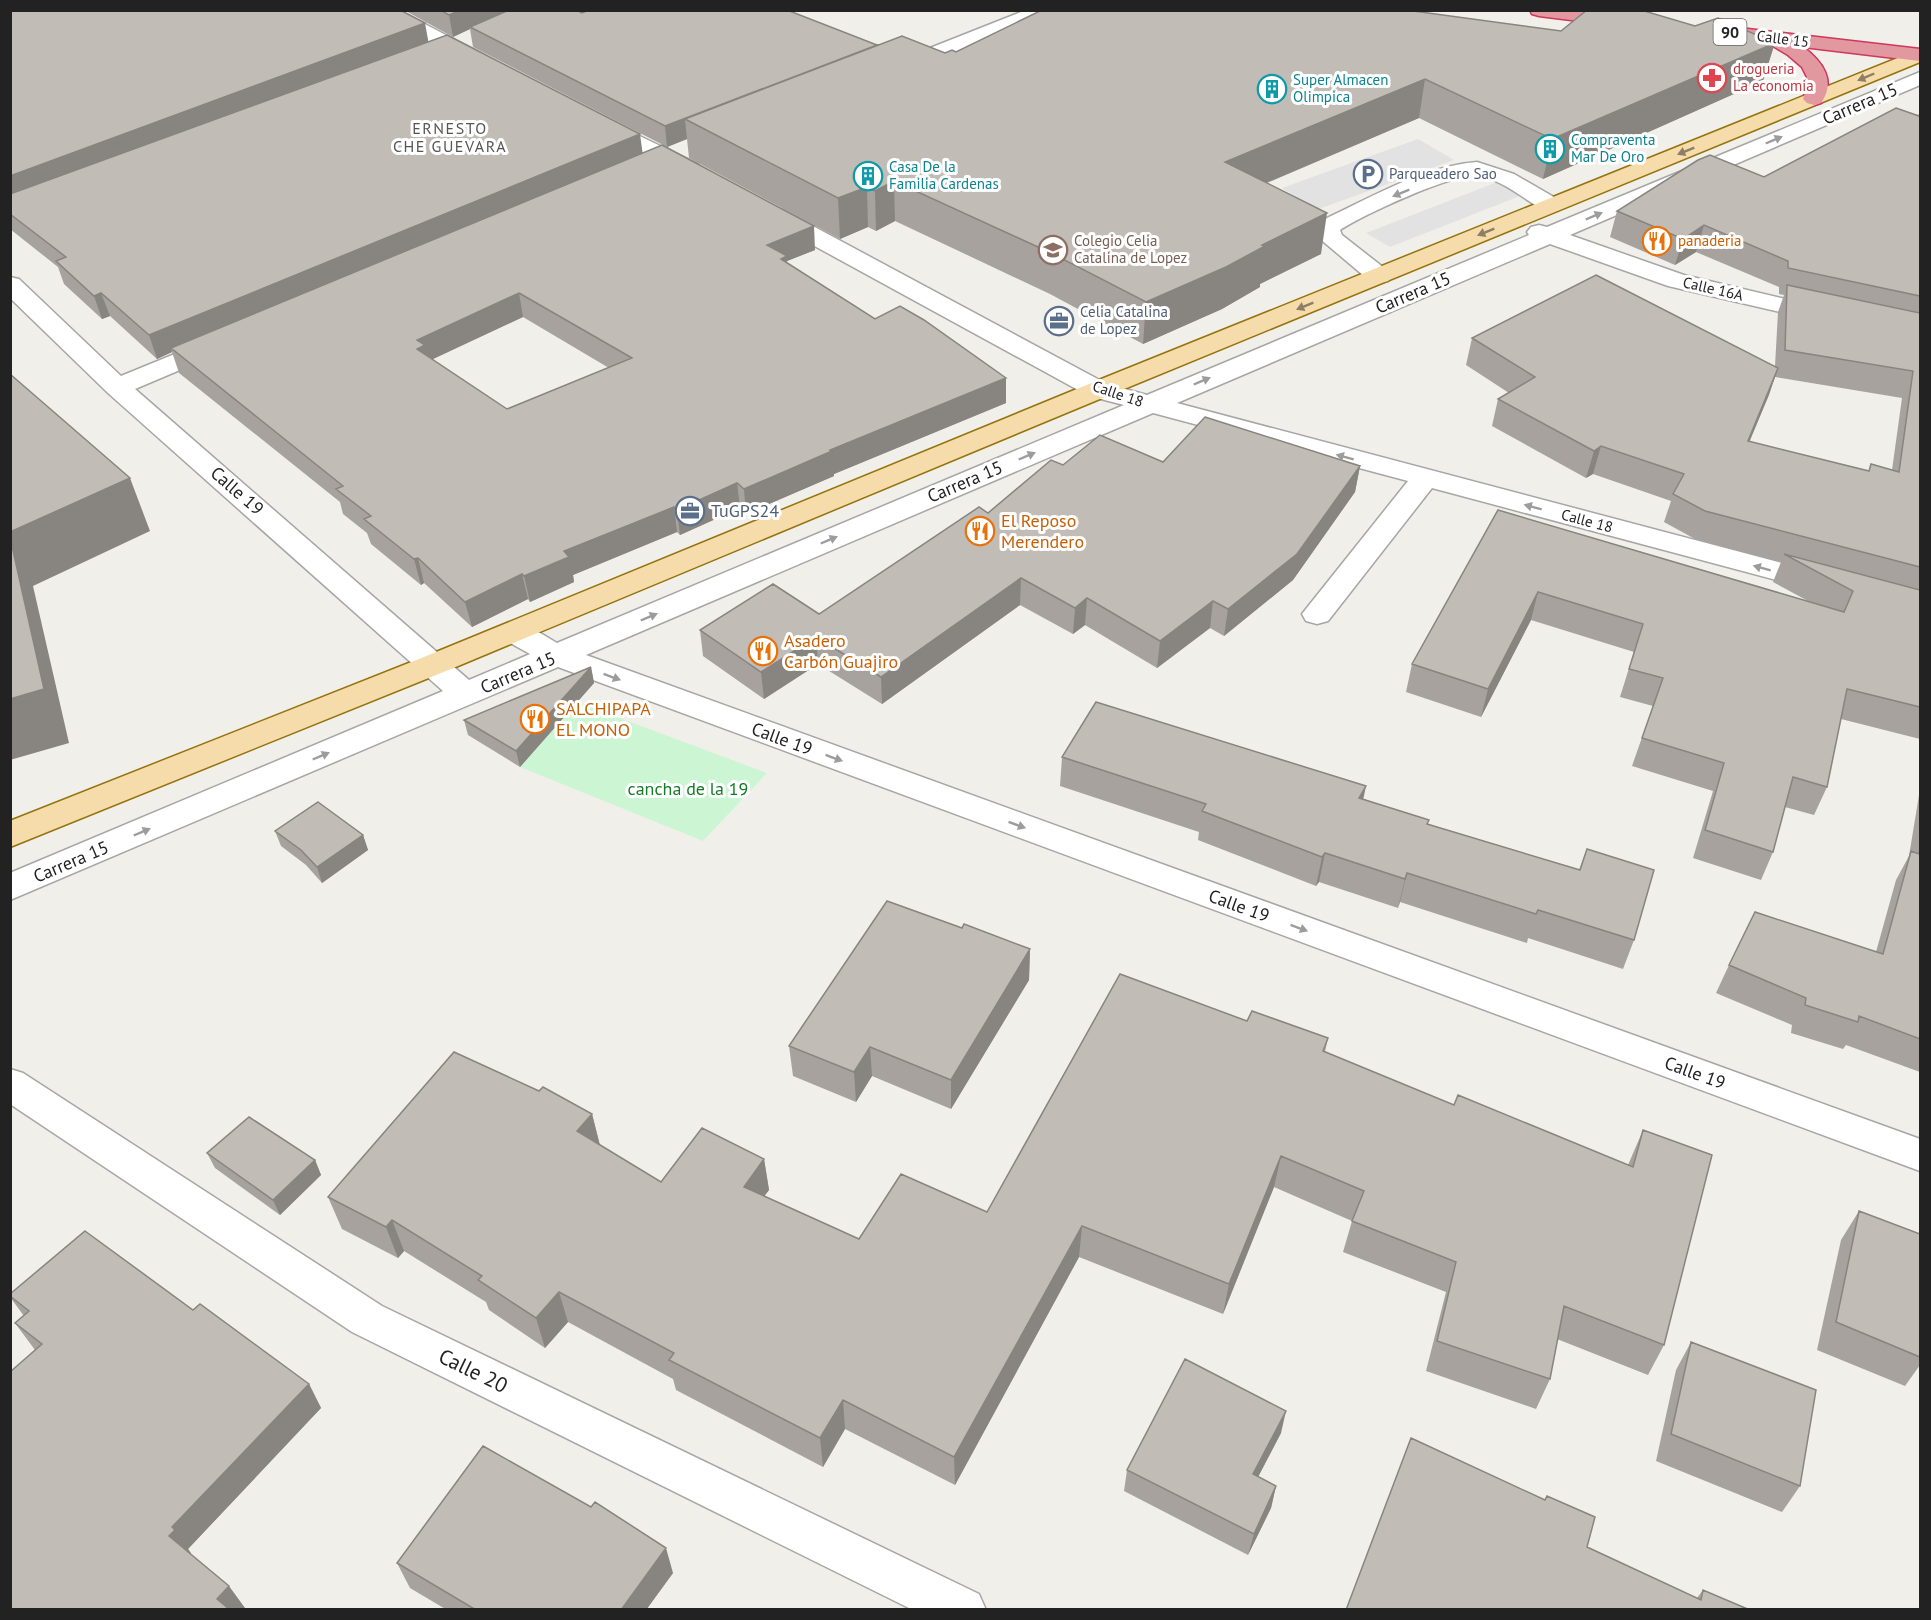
<svg xmlns="http://www.w3.org/2000/svg" width="1931" height="1620" viewBox="0 0 1931 1620" font-family="'PT Sans',sans-serif">
<style>
.park{fill:#ccf6d3}
.parking{fill:#e2e2e2}
.lines{fill:none;stroke-linecap:round;stroke-linejoin:round}
.minor-casing{stroke:#a6a6a6;stroke-width:3}
.major-casing{stroke:#94730c;stroke-width:3}
.highway-casing{stroke:#cf375d;stroke-width:3}
.minor{fill:#fff;fill-rule:evenodd}
.major{fill:#f6dcaa;fill-rule:evenodd}
.highway{fill:#e2989f;fill-rule:evenodd}
.wall{fill:#a7a29d;fill-rule:evenodd}
.shaded-wall{fill:#88847f}
.building{fill:#c2bcb6;stroke:#88847f;stroke-width:1.5;fill-rule:evenodd}
.oneway{fill:#8c7f66}
.oneway2{fill:#9c9c9c}
.labels{text-anchor:middle;stroke-width:6;stroke-linejoin:round;paint-order:stroke}
.far-street-label{font-size:15px;fill:#222;stroke:#fff}
.far-health-label{font-size:15px;fill:#be3a42;stroke:#fff;text-anchor:start}
.far-culture-label{font-size:15px;fill:#0d838f;stroke:#fff;text-anchor:start}
.far-service-label{font-size:15px;fill:#4e5e75;stroke:#fff;text-anchor:start}
.far-education-label{font-size:15px;fill:#785e54;stroke:#fff;text-anchor:start}
.far-food-label{font-size:15px;fill:#c56008;stroke:#fff;text-anchor:start}
.shield{fill:#fff;stroke:#646464;stroke-width:1.5}
.shield-label{font-size:16px;font-weight:bold;fill:#222}
.far-neighbourhood-label{font-size:16px;letter-spacing:1.5px;fill:#555;stroke:#fff}
.street-label{font-size:18px;fill:#222;stroke:#fff}
.service-label{font-size:18px;fill:#4e5e75;stroke:#fff;text-anchor:start}
.food-label{font-size:18px;fill:#c56008;stroke:#fff;text-anchor:start}
.park-label{font-size:18px;fill:#157b27;stroke:#fff}
.near-street-label{font-size:21px;fill:#222;stroke:#fff}
</style>
<rect width="100%" height="100%" fill="#f1efea"/>
<path class="park" d="M577,702L767,773L703,841L520,767Z"/>
<path class="parking" d="M1418,139L1454,160L1316,210L1282,188Z
M1500,181L1525,194L1390,247L1366,233Z"/>
<g class="lines">
<g class="minor-casing">
<path id="minor" d="M373,10H398L484,55L487,59L484,63L477,65L470,63L375,14Z
M1026,10H1054L1052,14L906,71L899,73L892,71L889,67L892,63Z
M1920,72V85L1570,235L1684,275L1832,310L1835,315L1832,320L1823,322L1668,286L1550,244L1177,403L1831,576L1836,583L1831,590L1821,592L1432,488L1328,621L1317,624L1306,621L1302,614L1408,481L1153,413L586,655L1920,1139V1171L558,667L10,900V873L443,691L108,393L10,298V277L19,279L121,376L209,340L218,337L227,340L231,345L227,350L135,389L469,680L530,654L503,639L499,632L503,625C523,620 540,633 557,643L1124,405L1089,396L767,220L763,215L767,210L775,208L783,210L1107,384L1147,395L1529,235L1527,232L1531,227L1539,225L1547,227Z
M602,118L698,164L701,169L698,174L690,176L682,174L594,129L591,124L594,119Z
M1477,162L1514,174L1559,200L1562,205L1559,210L1551,212L1543,210C1524,199 1500,178 1477,176C1453,173 1363,215 1340,230L1342,235L1388,271L1391,276L1388,281L1379,283L1370,281L1319,238L1316,228L1327,218C1374,196 1424,166 1477,162Z
M10,1069L23,1073L382,1306L979,1594L986,1610H913L352,1332L10,1104Z"/>
</g>
<g class="major-casing">
<path id="major" d="M1920,49V62L1107,396L446,671L10,847V821L424,657L1089,384Z"/>
</g>
<g class="highway-casing">
<path id="highway" d="M1530,10C1564,10 1600,8 1634,17L1637,21L1634,25L1627,27L1539,16L1532,14Z
M1714,25L1920,49V61L1803,47C1822,61 1837,81 1821,103L1814,105L1807,103L1803,99L1807,87V77L1802,67L1788,55L1768,43L1707,35L1704,31L1707,27Z"/>
</g>
<use href="#minor" class="minor"/>
<use href="#major" class="major"/>
<use href="#highway" class="highway"/>
</g>
<path class="wall" d="M10,10L429,42L642,153L815,250L787,261V263L1006,403L834,474V476L746,514L740,508L680,535L677,532L573,575L574,582L530,602L528,599L472,627L424,583L421,585L371,544L367,533L343,514L340,502L179,373L172,352L157,359L110,316L102,319L64,284L58,267L10,229ZM523,317L609,368L507,409L432,359Z
M404,10H576L582,13L945,53L956,52L1763,81L1543,179L1419,118L1267,183L1321,254L1260,284V287L1222,309L1143,344L1050,294L895,221L876,231L868,227L840,239L689,158L687,139L667,147L473,47L470,29L453,37Z
M1920,114V739L1841,719L1827,787L1814,815L1785,807L1773,852L1761,880L1693,858L1713,791L1632,766L1653,706L1620,697L1634,652L1531,620L1481,717L1406,692L1412,664L1498,510L1808,601L1773,582L1781,562L1695,539L1664,522L1671,501L1593,474L1586,478L1492,426L1498,399L1509,393L1466,365L1472,338L1775,366L1778,312L1784,295L1779,294V287L1696,252L1675,265L1610,237L1617,211L1764,177ZM1775,377L1902,398L1892,470L1868,471L1749,441Z
M1163,462L1360,466L1355,492L1293,580L1224,636L1210,628L1157,668L1085,625L1073,634L1020,605L882,704L818,664L764,699L703,656L700,630L819,614L988,513L1063,465Z
M591,667L594,683L520,767L468,735L464,720Z
M1062,757L1364,799L1428,824L1579,870L1587,849L1634,940L1623,969L1528,938L1527,943L1400,902L1398,908L1319,882L1316,886L1198,840L1199,832L1060,786Z
M1920,789V1072L1846,1045L1843,1049L1791,1033L1792,1025L1716,993L1729,965L1876,952L1896,880L1909,856Z
M275,831L363,835L368,850L322,883L306,865L281,846Z
M962,928L1030,949L1029,980L951,1109L872,1076L856,1102L793,1076L789,1046Z
M1247,1021L1328,1038L1325,1052L1454,1105L1628,1165L1643,1130L1664,1345L1648,1375L1557,1339L1550,1379L1536,1409L1426,1371L1446,1292L1343,1252L1352,1221L1274,1187L1223,1314L1079,1257L955,1485L845,1429L823,1467L676,1390L673,1379L568,1322L545,1348L489,1310L486,1302L404,1251L398,1258L342,1229L328,1197L539,1091L592,1114L600,1145L661,1182L764,1159L769,1190L764,1196L859,1239L987,1212Z
M207,1153L315,1160L321,1175L280,1215L215,1168Z
M1859,1211L1920,1234V1365L1905,1386L1817,1350L1841,1240Z
M10,1297L193,1310L309,1384L321,1408L188,1549L190,1554L245,1608L10,1610L35,1350L15,1323L24,1316Z
M1691,1342L1800,1486L1782,1512L1656,1461L1676,1370Z
M1281,1433L1258,1477L1276,1486L1271,1508L1248,1555L1124,1491L1127,1470Z
M1547,1496L1587,1547L1697,1598L1703,1590L1750,1610H1346L1544,1500Z
M397,1563L673,1573L646,1610H447L410,1588Z"/>
<path class="shaded-wall" d="M461,10H514L470,27V29L453,37L449,15Z
M425,23L429,45L10,201V176Z
M1775,43L1763,81L1543,179L1552,139Z
M877,45L685,119L687,139L667,147L665,126Z
M1425,79L1419,118L1221,202L1225,162Z
M640,134L643,156L171,348L172,352L157,359L149,335Z
M894,181L895,221L876,231L875,191Z
M867,187L868,227L840,239L838,198Z
M1327,213L1321,254L1260,284V287L1222,309L1143,344L1146,302Z
M1704,225L1696,252L1675,265L1683,239Z
M814,226L815,250L787,261L789,280L767,245Z
M101,293L110,316L102,319L94,296Z
M519,293L523,317L429,361L417,349V340Z
M1778,368L1769,395L1738,469L1748,441Z
M1006,378V403L834,474V476L746,514L744,489L830,450Z
M1601,446L1593,474L1586,478L1594,451Z
M1360,466L1355,492L1293,580L1224,636L1228,609Z
M130,478L150,531L33,586L69,743L10,760V532Z
M737,483L740,508L680,535L677,510Z
M674,507L677,532L573,575L574,582L530,602L524,576L564,551Z
M418,558L424,583L421,585L414,559Z
M522,574L528,599L472,627L465,602Z
M1021,578L1020,605L882,704L881,677Z
M1538,592L1531,620L1481,717L1488,689Z
M1087,598L1085,625L1073,634L1075,608Z
M1213,601L1210,628L1157,668L1160,641Z
M816,637L818,664L764,699L761,672Z
M591,667L594,683L520,767L516,751Z
M1366,786L1360,815L1359,798Z
M363,835L368,850L322,883L317,867Z
M1325,853L1319,882L1316,886L1322,857Z
M1407,873L1400,902L1398,908L1405,879Z
M1030,949L1029,980L951,1109V1080Z
M870,1047L872,1076L856,1102L854,1072Z
M592,1114L600,1146L577,1131Z
M1281,1156L1274,1187L1223,1314L1229,1284Z
M764,1159L769,1190L748,1218L744,1187Z
M315,1160L321,1175L280,1215L273,1200Z
M392,1220L404,1251L398,1258L386,1227Z
M1082,1226L1079,1257L955,1485L954,1457Z
M559,1292L568,1322L545,1348L536,1318Z
M309,1384L321,1408L188,1549L191,1553L186,1559L169,1536L172,1527Z
M843,1400L845,1429L823,1467L820,1438Z
M1286,1411L1281,1433L1248,1496L1253,1474Z
M1276,1486L1271,1508L1248,1555L1254,1534Z
M666,1548L673,1573L646,1610H621Z
M229,1586L245,1608L244,1610H224L217,1599Z"/>
<path class="building" d="M10,10H400L425,23L10,176Z
M440,10H461L449,15Z
M509,10H576L582,13L589,10H787L877,45L665,126L470,27Z
M1042,10H1406L1561,31L1587,10H1641L1695,26L1718,18L1775,43L1552,139L1425,79L1225,162L1327,213L1262,245L1265,246L1226,267L1146,302L1051,253L894,181L875,191L867,187L838,198L685,119L902,36L945,53L952,50L956,52Z
M447,35L640,134L149,335L101,293L94,296L56,261L66,257L10,214V194Z
M1896,108L1919,116L1920,114V296L1788,268V261L1704,225L1683,239L1617,211L1698,160L1710,155L1764,177Z
M662,145L814,226L767,245L787,256L781,259L875,319L900,306L924,320L1006,378L830,450L832,451L744,489L737,483L677,510L674,507L564,551L569,557L524,576L522,574L465,602L418,558L414,559L364,519L371,516L336,489L343,486L171,348ZM519,293L632,358L507,409L417,349L425,345L417,340Z
M1596,275L1778,368L1748,441L1869,471L1871,464L1899,472L1913,371L1785,350L1787,285L1920,313V567L1705,511L1673,494L1684,474L1601,446L1594,451L1498,399L1535,377L1472,338Z
M10,374L130,478L10,532Z
M1205,417L1360,466L1297,554L1228,609L1213,601L1160,641L1087,598L1075,608L1021,578L881,677L816,637L761,672L700,630L773,584L819,614L979,507L988,513L1051,460L1063,465L1100,435L1163,462Z
M1498,510L1844,612L1853,591L1784,554L1920,590V707L1847,689L1827,787L1793,777L1773,852L1705,830L1724,763L1642,738L1663,678L1629,669L1643,624L1538,592L1488,689L1412,664Z
M10,537L44,689L10,699Z
M591,667L516,751L464,720Z
M1096,702L1366,786L1359,798L1429,820L1427,824L1580,870L1587,849L1654,870L1634,940L1538,910L1536,914L1407,873L1405,879L1325,853L1322,857L1202,811L1206,804L1062,757Z
M318,802L363,835L317,867L301,850L275,831Z
M1920,847V1039L1859,1016L1858,1022L1805,1005L1806,998L1729,965L1755,912L1883,954L1911,851L1919,854Z
M887,901L962,928L964,924L1030,949L951,1080L870,1047L854,1072L789,1046Z
M1120,974L1247,1021L1252,1011L1328,1038L1323,1051L1454,1105L1458,1095L1633,1167L1643,1130L1712,1155L1664,1345L1564,1306L1550,1379L1437,1341L1456,1262L1352,1221L1364,1191L1281,1156L1229,1284L1082,1226L954,1457L843,1400L820,1438L669,1360L674,1353L559,1292L536,1318L478,1280L482,1276L392,1220L386,1227L328,1197L454,1052L539,1091L543,1087L592,1114L577,1131L661,1182L702,1128L764,1159L744,1187L859,1239L901,1174L987,1212Z
M249,1117L315,1160L273,1200L207,1153Z
M1859,1211L1920,1234V1357L1836,1322Z
M85,1231L193,1310L200,1304L309,1384L172,1527L175,1530L169,1536L229,1586L217,1599L230,1610H10V1372L42,1344L15,1323L29,1311L10,1296V1294Z
M1691,1342L1816,1390L1800,1486L1671,1434Z
M1185,1359L1286,1411L1253,1474L1276,1486L1254,1534L1127,1470Z
M1411,1438L1545,1500L1547,1496L1595,1517L1587,1547L1701,1600L1703,1590L1750,1610H1346Z
M483,1446L591,1507L595,1502L666,1548L621,1610H476L397,1563Z"/>
<defs><path id="oneway-solid" d="M-6-.8H1V-3.2L6.5 0L1 3.2V.8H-6Z" transform="scale(1.5)"/></defs>
<g class="oneway">
<use href="#oneway-solid" transform="translate(1866 77) rotate(157)"/>
<use href="#oneway-solid" transform="translate(1686 151) rotate(158)"/>
<use href="#oneway-solid" transform="translate(1486 232) rotate(158)"/>
<use href="#oneway-solid" transform="translate(1305 306) rotate(158)"/>
</g>
<g class="oneway2">
<use href="#oneway-solid" transform="translate(1774 140) rotate(-23)"/>
<use href="#oneway-solid" transform="translate(1401 193) rotate(158)"/>
<use href="#oneway-solid" transform="translate(1594 216) rotate(-23)"/>
<use href="#oneway-solid" transform="translate(1202 381) rotate(-23)"/>
<use href="#oneway-solid" transform="translate(1027 456) rotate(-23)"/>
<use href="#oneway-solid" transform="translate(1345 457) rotate(-165)"/>
<use href="#oneway-solid" transform="translate(1533 507) rotate(-165)"/>
<use href="#oneway-solid" transform="translate(829 540) rotate(-23)"/>
<use href="#oneway-solid" transform="translate(1762 568) rotate(-165)"/>
<use href="#oneway-solid" transform="translate(649 617) rotate(-23)"/>
<use href="#oneway-solid" transform="translate(612 677) rotate(20)"/>
<use href="#oneway-solid" transform="translate(321 756) rotate(-23)"/>
<use href="#oneway-solid" transform="translate(834 758) rotate(20)"/>
<use href="#oneway-solid" transform="translate(1017 825) rotate(20)"/>
<use href="#oneway-solid" transform="translate(142 832) rotate(-23)"/>
<use href="#oneway-solid" transform="translate(1299 928) rotate(20)"/>
</g>
<defs>
<g id="pharmacy-ring" transform="scale(1.5)"><circle r="9.5" fill="#fff" stroke="#e0444e" stroke-width="1.5"/><path d="M-2-6h4v4h4v4h-4v4h-4v-4h-4v-4h4Z" fill="#e0444e"/></g>
<g id="building-ring" transform="scale(1.5)"><circle r="9.5" fill="#fff" stroke="#0f9aa8" stroke-width="1.5"/><path d="M-4-6H4V6H1V3H-1V6H-4ZM-2.5-4.3h1.7v1.8h-1.7ZM.8-4.3h1.7v1.8H.8ZM-2.5-1h1.7V.8h-1.7ZM.8-1h1.7V.8H.8Z" fill="#0f9aa8"/></g>
<g id="parking-ring" transform="scale(1.5)"><circle r="9.5" fill="#fff" stroke="#5c6f8a" stroke-width="1.5"/><path d="M-3.5-5.5H1a3.5 3.5 0 0 1 0 7H-1V5.5H-3.5ZM-1-3.4V-.6H.8a1.4 1.4 0 0 0 0-2.8Z" fill="#5c6f8a"/></g>
<g id="restaurant-ring" transform="scale(1.5)"><circle r="9.5" fill="#fff" stroke="#e8710a" stroke-width="1.5"/><path d="M-5-6h1v4h1v-4h1v4h1v-4h1v5L-1.5 .5V6h-2V.5L-5-1ZM5-6V6H3V1.5H1.5Q1.5-4 5-6Z" fill="#e8710a"/></g>
<g id="school-ring" transform="scale(1.5)"><circle r="9.5" fill="#fff" stroke="#8d6e63" stroke-width="1.5"/><path d="M0-5L7-2L0 1L-7-2ZM-4 1L0 2.5L4 1V4Q0 6-4 4Z" fill="#8d6e63"/></g>
<g id="office-ring" transform="scale(1.5)"><circle r="9.5" fill="#fff" stroke="#5c6f8a" stroke-width="1.5"/><path d="M-6-3h4V-5.5h4V-3h4V5H-6ZM-1-4.5V-3h2v-1.5ZM-6 0V1H6V0Z" fill="#5c6f8a"/></g>
</defs>
<g fill-rule="evenodd">
<use href="#pharmacy-ring" x="1712" y="78"/>
<use href="#building-ring" x="1272" y="89"/>
<use href="#building-ring" x="1550" y="149"/>
<use href="#parking-ring" x="1368" y="174"/>
<use href="#building-ring" x="868" y="176"/>
<use href="#restaurant-ring" x="1657" y="241"/>
<use href="#school-ring" x="1053" y="250"/>
<use href="#office-ring" x="1059" y="321"/>
<use href="#office-ring" x="690" y="511"/>
<use href="#restaurant-ring" x="980" y="531"/>
<use href="#restaurant-ring" x="763" y="651"/>
<use href="#restaurant-ring" x="535" y="719"/>
</g>
<g class="labels">
<g class="far-street-label">
<text transform="translate(1783 39) rotate(7)" y="5">Calle 15</text>
<text transform="translate(1713 289) rotate(13)" y="5">Calle 16A</text>
<text transform="translate(1118 394) rotate(19)" y="5">Calle 18</text>
<text transform="translate(1587 521) rotate(15)" y="5">Calle 18</text>
</g>
<g class="far-health-label">
<text x="1733" y="74">drogueria<tspan x="1733" dy="17">La economia</tspan></text>
</g>
<g class="far-culture-label">
<text x="1293" y="85">Super Almacen<tspan x="1293" dy="17">Olimpica</tspan></text>
<text x="1571" y="145">Compraventa<tspan x="1571" dy="17">Mar De Oro</tspan></text>
<text x="889" y="172">Casa De la<tspan x="889" dy="17">Familia Cardenas</tspan></text>
</g>
<g class="far-service-label">
<text x="1389" y="179">Parqueadero Sao</text>
<text x="1080" y="317">Celia Catalina<tspan x="1080" dy="17">de Lopez</tspan></text>
</g>
<g class="far-education-label">
<text x="1074" y="246">Colegio Celia<tspan x="1074" dy="17">Catalina de Lopez</tspan></text>
</g>
<g class="far-food-label">
<text x="1678" y="246">panaderia</text>
</g>
<rect class="shield" x="1713.5" y="19" width="33" height="26" rx="4.5"/>
<g class="shield-label">
<text x="1730" y="38">90</text>
</g>
<g class="far-neighbourhood-label">
<text x="450" y="134">ERNESTO<tspan x="450" dy="18">CHE GUEVARA</tspan></text>
</g>
<g class="street-label">
<text transform="translate(1860 104) rotate(-23)" y="6">Carrera 15</text>
<text transform="translate(1413 293) rotate(-23)" y="6">Carrera 15</text>
<text transform="translate(965 482) rotate(-23)" y="6">Carrera 15</text>
<text transform="translate(237 491) rotate(41)" y="6">Calle 19</text>
<text transform="translate(518 673) rotate(-23)" y="6">Carrera 15</text>
<text transform="translate(782 739) rotate(20)" y="6">Calle 19</text>
<text transform="translate(71 862) rotate(-23)" y="6">Carrera 15</text>
<text transform="translate(1239 906) rotate(20)" y="6">Calle 19</text>
<text transform="translate(1695 1073) rotate(20)" y="6">Calle 19</text>
</g>
<g class="service-label">
<text x="711" y="517">TuGPS24</text>
</g>
<g class="food-label">
<text x="1001" y="527">El Reposo<tspan x="1001" dy="21">Merendero</tspan></text>
<text x="784" y="647">Asadero<tspan x="784" dy="21">Carbón Guajiro</tspan></text>
<text x="556" y="715">SALCHIPAPA<tspan x="556" dy="21">EL MONO</tspan></text>
</g>
<g class="park-label">
<text x="688" y="795">cancha de la 19</text>
</g>
<g class="near-street-label">
<text transform="translate(473 1371) rotate(26)" y="7">Calle 20</text>
</g>
</g>
<rect width="1931" height="1620" fill="none" stroke="#222222" stroke-width="24"/>
</svg>
